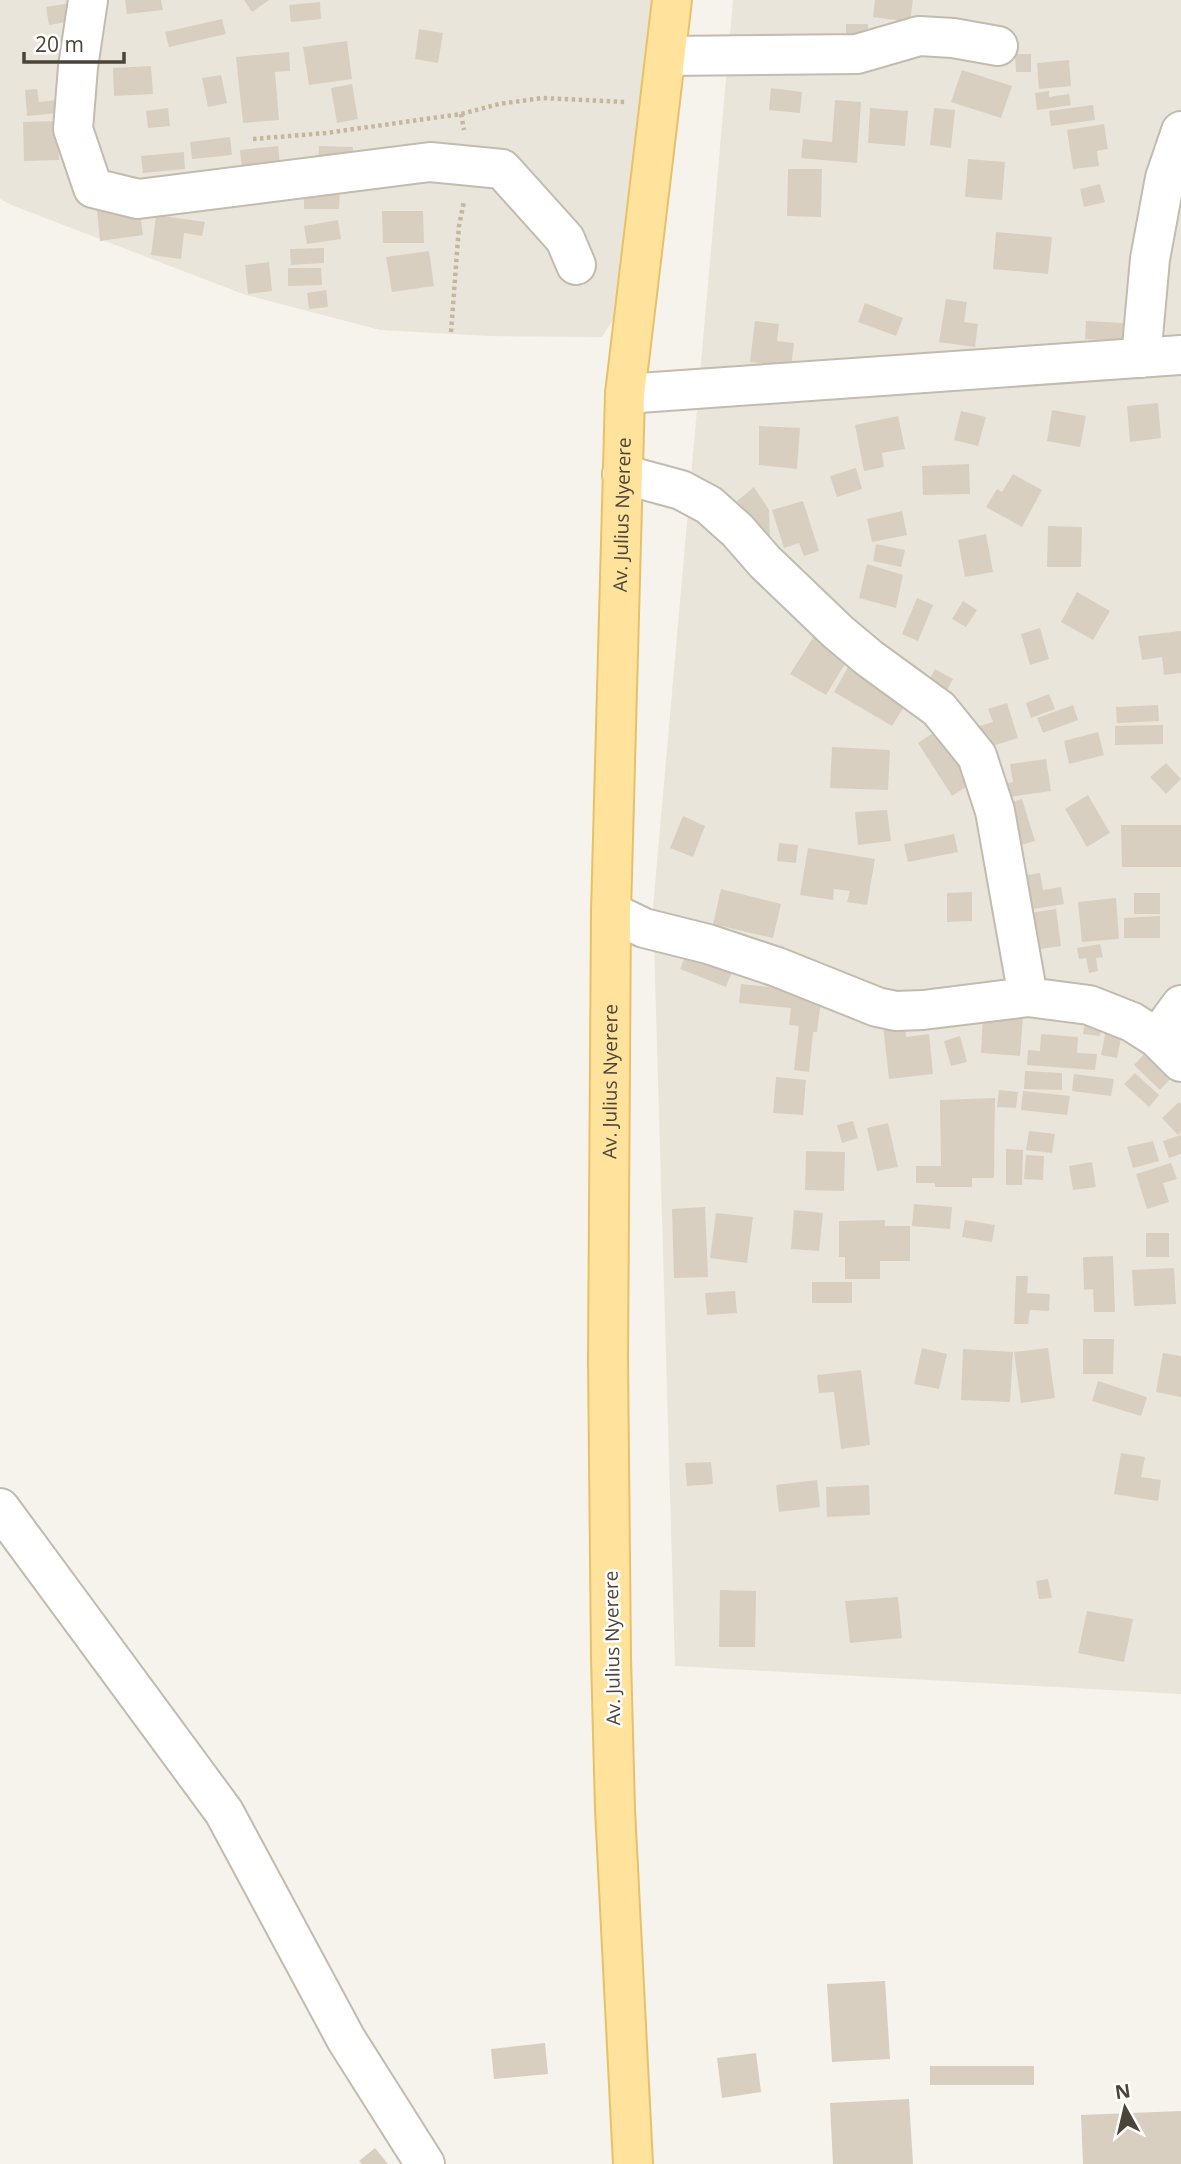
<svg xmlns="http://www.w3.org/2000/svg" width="1181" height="2164" viewBox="0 0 1181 2164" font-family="'Open Sans',sans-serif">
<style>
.residential{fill:#eae5da}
.building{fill:#d8cfc1}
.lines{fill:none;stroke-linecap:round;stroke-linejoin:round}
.minor-casing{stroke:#c2bbae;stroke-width:42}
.major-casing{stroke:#e6c16a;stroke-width:42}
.path{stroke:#c4b79f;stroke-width:4.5;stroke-dasharray:3.5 3.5;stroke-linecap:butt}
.minor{stroke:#fff;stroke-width:38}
.major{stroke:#ffe39c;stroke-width:38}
.labels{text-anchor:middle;stroke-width:5;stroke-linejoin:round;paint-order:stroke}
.street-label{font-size:19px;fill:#4b4439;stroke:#fff}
</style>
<rect width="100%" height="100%" fill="#f6f3ec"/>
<path class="residential" d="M0,0H661L636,284L602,337L489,336L380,330L243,294L14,206L0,199Z
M733,0H1181V1694L675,1666L653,908Z"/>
<path class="building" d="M125,0H161L163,10L127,14Z
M244,0H269L252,12Z
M875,0H913L910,22L873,17Z
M82,1L85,19L49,25L46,7Z
M320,2L321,19L291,22L289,5Z
M222,19L226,34L169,47L165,32Z
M846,24H868V50H846Z
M419,29L443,33L438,63L415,59Z
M347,41L352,79L309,85L303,47Z
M289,52L290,71L275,72L279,120L243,123L236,57Z
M1015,54H1031V72H1016Z
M1069,60L1071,86L1039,89L1037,63Z
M151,66L153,94L114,96L113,68Z
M962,70L1012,86L1001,118L951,102Z
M221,75L227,103L208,107L202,78Z
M352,84L358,119L337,123L331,88Z
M771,88L802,92L800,113L769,110Z
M37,89L39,102L57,100L58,113L27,116L25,90Z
M1049,91V97L1069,94L1071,105L1037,110L1035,93Z
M835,100L861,102L857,163L801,158L803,139L832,142Z
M1093,105L1095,120L1051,126L1049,111Z
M168,108L170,126L148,128L146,111Z
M870,108L908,111L905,146L868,143Z
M934,108L955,110L951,148L930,145Z
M57,121L59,160L24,161L23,122Z
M1104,124L1108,149L1097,151L1099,166L1073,169L1067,130Z
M230,137L232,155L192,159L190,142Z
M278,146L281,175L243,180L240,150Z
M319,146L353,147L352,161H318Z
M184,152L185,169L143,173L141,156Z
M968,159L1005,162L1002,200L965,197Z
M788,169H822L821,217L787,216Z
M1100,184L1105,202L1084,207L1080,189Z
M304,190H340L339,209H304Z
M139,205L143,235L100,241L97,210Z
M382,211H423L424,243H383Z
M156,215L205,222L202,236L184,233L181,259L151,255Z
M338,220L341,239L307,244L304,226Z
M996,232L1052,237L1048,274L993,269Z
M324,248V263L291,265L290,249Z
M429,251L434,286L392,292L386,257Z
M269,262L272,291L248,294L245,265Z
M288,268H321L322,285L288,286Z
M326,290L328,307L309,309L307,293Z
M946,299L967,302L964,322L978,324L975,347L939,342Z
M865,303L903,318L896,336L858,322Z
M755,321L779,324L777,341L794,343L791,367L750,362Z
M1086,321L1124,323L1123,351L1102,350L1103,340L1085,339Z
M1158,403L1161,438L1130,442L1127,406Z
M1052,410L1086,416L1080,447L1047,441Z
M961,411L986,417L978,446L954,440Z
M898,416L905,449L882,453L884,467L864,471L855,425Z
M759,426L800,428L797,469L759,465Z
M969,464L970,494L923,495L922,466Z
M856,468L862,489L837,497L830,476Z
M1013,474L1042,490L1022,527L986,507L997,489L1002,492Z
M754,487L769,510L770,540L737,501Z
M803,501L819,551L804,556L799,543L784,548L772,510Z
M902,511L907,535L872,542L867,519Z
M1048,526L1082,527L1081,567H1047Z
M986,534L993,572L965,577L958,540Z
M876,544L905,550L901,567L873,561Z
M867,564L903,575L896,608L859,598Z
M1077,592L1110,611L1093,640L1061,622Z
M917,598L933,605L918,641L902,634Z
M963,601L977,610L966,627L952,619Z
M1040,628L1049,659L1030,665L1021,634Z
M1181,631V673L1164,675L1162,657L1142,660L1138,636Z
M816,633L851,654L826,695L790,674Z
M851,662L910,697L892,726L834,692Z
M935,669L953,679L941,701L924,691Z
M1049,694L1055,709L1031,718L1026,703Z
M1007,703L1018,738L982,749L976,727L993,722L988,709Z
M1073,705L1078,720L1043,733L1037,718Z
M1158,705L1159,721L1117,723L1116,707Z
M945,725L980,778L952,796L918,743Z
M1163,725V744L1115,745V726Z
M1098,732L1104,755L1069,764L1064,741Z
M832,747L890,750L888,790L830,788Z
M1046,759L1051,791L996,799L994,785L1013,782L1010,764Z
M1166,763L1181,779L1166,794L1150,777Z
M1088,795L1110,833L1087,847L1065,809Z
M1022,799L1035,841L1014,847L1001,805Z
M887,810L891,841L858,845L855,812Z
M683,816L705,826L693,857L670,848Z
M1121,825H1181V867H1122Z
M954,834L958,852L908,862L904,844Z
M779,843L798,845L796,863L777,861Z
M808,848L875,859L867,905L847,902L850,891L834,889L833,900L800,895Z
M1040,873L1043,890L1061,887L1064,904L1027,910L1021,876Z
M721,889L781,904L773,938L713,924Z
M972,892V921L947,922V893Z
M1134,893H1160V914H1134Z
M1116,898L1119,939L1082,942L1078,902Z
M1056,909L1061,946L1028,951L1022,914Z
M1160,916V938H1124V918Z
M1100,944L1103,957L1096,958L1098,971L1089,973L1086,958L1079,959L1077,948Z
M688,950L734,967L726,987L680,969Z
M741,984L822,993L817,1032H813L809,1072L794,1070L799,1026L789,1025L791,1008L739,1003Z
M1087,1009L1103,1012L1100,1036L1083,1034Z
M983,1014L1023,1017L1020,1056L981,1053Z
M905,1022L906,1037L929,1034L933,1074L889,1079L883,1025Z
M1106,1030L1122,1033L1117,1058L1101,1055Z
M1041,1034L1078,1037L1077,1053L1097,1054L1095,1070L1027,1065L1028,1050L1040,1051Z
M960,1036L967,1062L951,1066L944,1041Z
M1149,1049L1175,1074L1160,1090L1134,1065Z
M1025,1071L1062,1073V1090L1024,1089Z
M1135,1073L1159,1095L1149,1107L1124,1084Z
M1074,1074L1114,1079L1111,1096L1072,1091Z
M776,1077L806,1080L803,1115L773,1113Z
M999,1090L1018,1092L1016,1108L997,1107Z
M1023,1091L1070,1096L1067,1115L1021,1110Z
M995,1098L994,1178H972V1187H935V1183H916V1166H941L940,1100Z
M1179,1102L1181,1104V1132L1178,1135L1162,1118Z
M853,1121L858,1138L842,1143L837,1125Z
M888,1123L898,1167L877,1171L867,1128Z
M1029,1131L1055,1134L1052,1153L1026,1150Z
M1181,1135V1154L1169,1158L1163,1141Z
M1153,1141L1159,1161L1133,1168L1127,1147Z
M1006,1149L1023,1150L1022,1185H1006Z
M806,1151L845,1152L844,1191L805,1190Z
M1026,1155L1044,1156L1043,1180L1024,1179Z
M1092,1162L1096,1187L1073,1190L1069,1166Z
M1171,1163L1177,1179L1163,1183L1169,1202L1147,1209L1136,1174Z
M914,1204L952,1207L950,1229L912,1226Z
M705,1207L708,1277L674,1278L672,1209Z
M794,1210L823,1213L819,1251L791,1249Z
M716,1213L753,1217L747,1263L710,1258Z
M885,1220V1226H910V1261H880V1279H845V1257H839V1221Z
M965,1220L995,1225L992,1242L962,1237Z
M1146,1233H1169V1257H1146Z
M1113,1256L1115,1312H1094L1093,1289L1084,1290L1083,1257Z
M1174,1268L1176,1304L1134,1306L1132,1270Z
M1016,1276H1028L1027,1293L1050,1294L1049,1311L1030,1310L1028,1324H1014Z
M812,1282H852V1303H812Z
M735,1291L737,1313L707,1315L705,1293Z
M1083,1339H1114L1113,1374H1083Z
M922,1348L947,1354L939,1389L914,1384Z
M1048,1348L1055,1398L1021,1403L1014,1352Z
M963,1349L1013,1352L1010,1402L961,1400Z
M1163,1353L1181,1356V1397L1156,1392Z
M861,1370L870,1445L841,1449L834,1392L819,1393L817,1375Z
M1098,1381L1147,1397L1141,1416L1092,1401Z
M1121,1453L1145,1457L1141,1477L1161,1480L1158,1501L1114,1494Z
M711,1462L713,1484L687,1486L685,1463Z
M817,1480L820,1507L779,1512L776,1485Z
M869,1485L870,1515L827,1517L826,1487Z
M1048,1579L1052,1598L1039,1599L1036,1581Z
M720,1590L756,1591L755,1647H719Z
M898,1597L902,1638L850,1643L845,1601Z
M1087,1611L1133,1619L1124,1662L1078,1653Z
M885,1981L890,2059L832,2062L827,1984Z
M545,2043L548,2074L494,2079L491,2049Z
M756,2053L761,2092L722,2098L717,2058Z
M930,2066H1034V2085H930Z
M909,2099L913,2164H833L830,2103Z
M1181,2111V2164H1083L1081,2115Z
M375,2148L388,2164H362L359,2161Z"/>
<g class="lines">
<g class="minor-casing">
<path id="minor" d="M88,0L78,67L73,129L93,188L138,199L430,162L502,169L565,239L576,265
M666,56L857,54L919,36L953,38L998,46
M1141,358L1150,259L1165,178L1181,131
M625,394L1181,355
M622,474L681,490L709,505L737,530L765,562L838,632L869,658L939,709L977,756L995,811L1028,997
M611,912L644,928L708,944L777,967L877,1007L896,1011L923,1010L1028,997L1089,1005L1132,1022L1157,1038L1181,1062
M1157,1038L1181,1005
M0,1508L224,1812L346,2039L425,2164"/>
</g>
<g class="major-casing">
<g id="major">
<path id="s1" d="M633,2164L615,1809L611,1658L608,1359L611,912L625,394L672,0"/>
</g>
</g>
<path class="path" d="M461,114L464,130
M253,139L326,133L461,114L499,104L542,98L625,102
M451,332L459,226L464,201"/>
<use href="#minor" class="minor"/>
<use href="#major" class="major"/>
</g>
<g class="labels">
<g class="street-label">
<text dy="7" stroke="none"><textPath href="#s1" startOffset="1650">Av. Julius Nyerere</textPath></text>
<text dy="7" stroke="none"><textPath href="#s1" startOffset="1083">Av. Julius Nyerere</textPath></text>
<text transform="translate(612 1648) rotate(-91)" y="7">Av. Julius Nyerere</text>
</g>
</g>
<g transform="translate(1125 2108) rotate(352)" stroke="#ffffff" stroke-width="5" paint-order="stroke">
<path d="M0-5L12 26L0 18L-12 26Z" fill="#4b4439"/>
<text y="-10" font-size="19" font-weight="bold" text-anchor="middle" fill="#4b4439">N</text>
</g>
<path d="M24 52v10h100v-10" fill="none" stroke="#4b4439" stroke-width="3.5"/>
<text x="35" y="52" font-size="21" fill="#4b4439" stroke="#ffffff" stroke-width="5" paint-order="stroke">20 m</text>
</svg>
